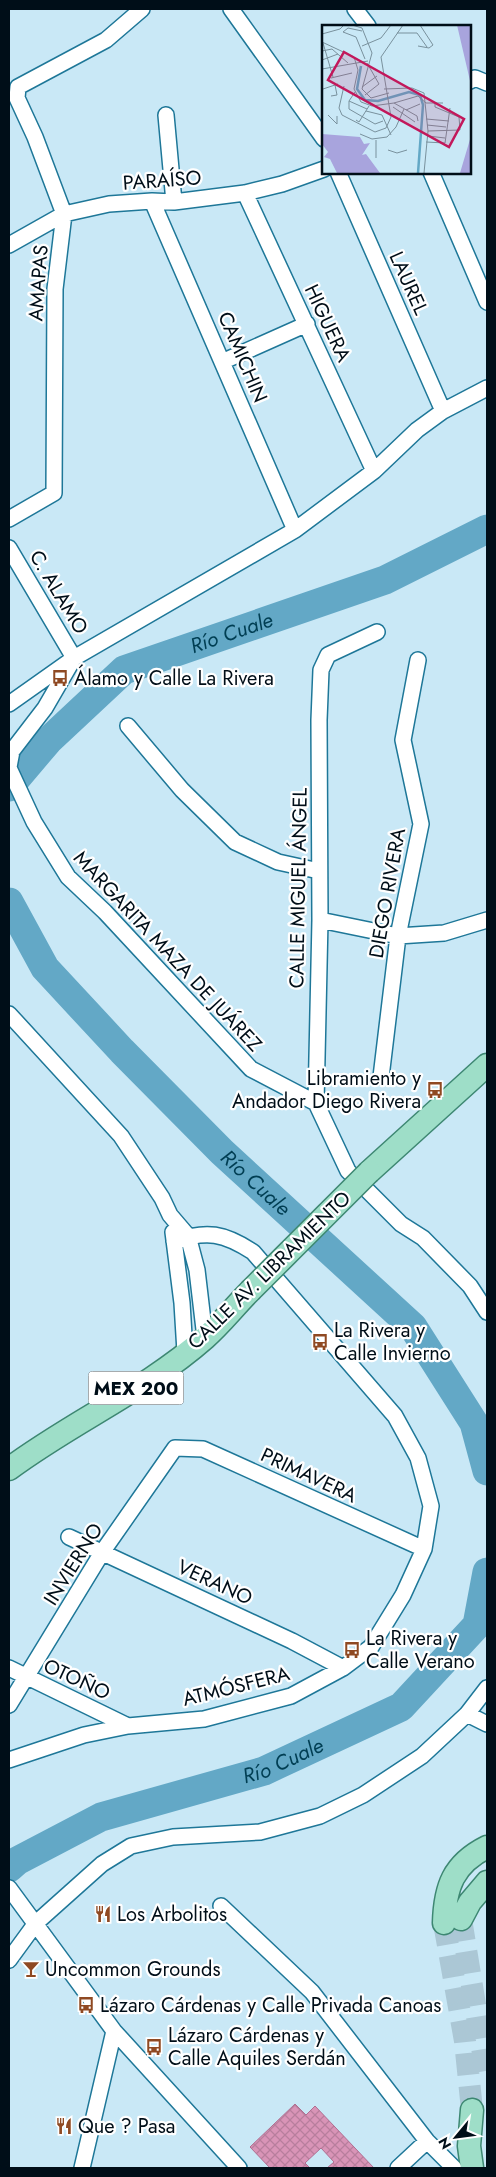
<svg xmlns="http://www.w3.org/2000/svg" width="496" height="2177" viewBox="0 0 496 2177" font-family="Jost,sans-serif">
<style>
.water{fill:url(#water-ripples)}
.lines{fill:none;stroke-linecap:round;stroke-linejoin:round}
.river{stroke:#63a8c6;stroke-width:29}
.building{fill:url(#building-cross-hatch);stroke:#b06e90}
.primary-tunnel{stroke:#abc7d5;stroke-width:22;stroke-dasharray:22 11;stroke-linecap:butt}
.street-casing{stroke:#1e7798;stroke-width:18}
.primary-casing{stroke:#3d8772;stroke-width:25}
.street{stroke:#fff;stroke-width:15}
.primary{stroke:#9edec8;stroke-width:22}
.primary-bridge-casing{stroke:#3d8772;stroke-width:25;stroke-linecap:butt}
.primary-bridge{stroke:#9edec8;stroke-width:22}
.labels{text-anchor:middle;stroke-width:4.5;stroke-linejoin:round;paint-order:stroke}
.shield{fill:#fff;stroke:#4c565d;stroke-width:1}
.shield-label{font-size:19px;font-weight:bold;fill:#000e18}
.street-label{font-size:20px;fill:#000e18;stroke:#fff}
.poi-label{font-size:20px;fill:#000e18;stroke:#fff;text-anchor:start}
.water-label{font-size:21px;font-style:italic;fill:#003e53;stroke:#fff}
.inset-river{fill:none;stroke:#63a8c6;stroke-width:2.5}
.inset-road{fill:none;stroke:#79919d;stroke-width:1}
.view{fill:#c2185b;fill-opacity:0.15;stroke:#c2185b;stroke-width:2.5}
.inset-edge{fill:none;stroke:#000e18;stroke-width:2.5}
</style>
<defs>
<pattern id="water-ripples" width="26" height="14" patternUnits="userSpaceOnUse" patternTransform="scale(1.25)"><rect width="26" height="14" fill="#63a8c6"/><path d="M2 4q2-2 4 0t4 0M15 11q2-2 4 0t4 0" fill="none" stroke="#548fa9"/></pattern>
<pattern id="building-cross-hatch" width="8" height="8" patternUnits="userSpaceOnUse" patternTransform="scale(1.25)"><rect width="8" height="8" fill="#d994b7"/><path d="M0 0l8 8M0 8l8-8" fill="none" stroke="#b87e9d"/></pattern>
</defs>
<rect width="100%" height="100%" fill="#c9e8f6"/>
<path class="water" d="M101,1817L26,1868L9,1887V1857L25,1844Z"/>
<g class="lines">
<g class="river">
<path id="s1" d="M9,787L48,741L124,670L385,580L487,529"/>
<path id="s2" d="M9,902L45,968L122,1051L222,1152L413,1327L474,1423L487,1471"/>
<path id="s3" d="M9,1868L17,1861L101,1817L264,1771L401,1707L477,1625L487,1572"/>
</g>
</g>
<path class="building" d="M295,2104L306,2115L315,2106L374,2168H327L334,2162L321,2148L305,2163L310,2168H270L250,2147Z"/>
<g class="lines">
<path class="primary-tunnel" d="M461,1919L487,2078
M444,1923L465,2041L472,2110"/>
<g class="street-casing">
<path id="street" d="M231,9L324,139
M355,9L368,26
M470,81L475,78L487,83
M166,115L174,202
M338,172L443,411
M431,172L487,302
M245,193L374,471
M152,201L295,530
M9,245L64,214L109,204L152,201L174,202L245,193L282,184L324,169
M224,361L307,324
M9,519L54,493L55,289L64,214L35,137L17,98L18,87L106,40L142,9
M9,548L74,658L45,708L12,751L9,767
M377,632L328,655L321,670L319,720L320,920L316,1103L348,1171L401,1224L423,1238L470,1286L487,1312
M9,704L74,658L295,530L374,471L417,430L443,411L487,388
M128,726L182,790L235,842L278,862L319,871
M9,768L34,822L68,877L105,912L251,1069L316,1103
M320,920L398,936L444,933L487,920
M9,1014L121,1136L162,1198L170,1215L188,1236L197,1270L205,1338
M381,1077L398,936L421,824L403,740L418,660
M173,1232L182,1303L185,1352
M69,1537L292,1641L343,1668
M9,1668L128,1726
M9,1705L103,1551L175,1448L203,1449L424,1549
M467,1714L487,1724
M9,1760L84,1735L128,1726L204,1719L291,1696L343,1668L371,1647L403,1595L424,1549L431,1506L418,1458L395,1416L253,1252C224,1233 207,1230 174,1241
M9,1888L114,2031L239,2168
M221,1906L312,1992L427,2141L454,2168
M9,1960L36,1923L102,1864L131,1846L173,1837L260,1832L320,1816L363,1795L422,1756L467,1714L487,1688
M82,2168L114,2031
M398,2168L427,2141"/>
</g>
<g class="primary-casing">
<path id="primary" d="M369,1172L487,1065
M9,1469C72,1422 146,1390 205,1338C221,1324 235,1306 250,1291
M461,1919L470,1902L487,1882
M444,1923C445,1887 453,1864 487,1847
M472,2110L469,2146L472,2168"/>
</g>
<use href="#street" class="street"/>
<use href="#primary" class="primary"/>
<g class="primary-bridge-casing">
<path id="primary-bridge" d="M250,1291L369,1172"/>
</g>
<use href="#primary-bridge" class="primary-bridge"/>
</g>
<defs>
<g id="bus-bare" transform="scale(1.35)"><path d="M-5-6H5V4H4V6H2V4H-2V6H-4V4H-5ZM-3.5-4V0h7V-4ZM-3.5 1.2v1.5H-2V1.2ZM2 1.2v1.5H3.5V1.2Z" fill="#8f4922" stroke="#fff" stroke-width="2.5" paint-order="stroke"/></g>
<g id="restaurant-bare" transform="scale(1.35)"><path d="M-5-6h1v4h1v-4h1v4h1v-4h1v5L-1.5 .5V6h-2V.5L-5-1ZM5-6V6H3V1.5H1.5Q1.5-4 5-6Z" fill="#8f4922" stroke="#fff" stroke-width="2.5" paint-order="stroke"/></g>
<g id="bar-bare" transform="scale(1.35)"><path d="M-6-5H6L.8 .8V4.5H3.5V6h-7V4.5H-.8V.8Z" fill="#8f4922" stroke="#fff" stroke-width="2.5" paint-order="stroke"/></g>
</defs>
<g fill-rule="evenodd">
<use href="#bus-bare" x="60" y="678"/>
<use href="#bus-bare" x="435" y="1090"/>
<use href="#bus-bare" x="320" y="1342"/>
<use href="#bus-bare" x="352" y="1650"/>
<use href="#restaurant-bare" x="103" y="1914"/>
<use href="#bar-bare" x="31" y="1969"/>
<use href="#bus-bare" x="86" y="2005"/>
<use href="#bus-bare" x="154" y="2047"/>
<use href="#restaurant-bare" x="64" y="2126"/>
</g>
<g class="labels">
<rect class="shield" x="88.5" y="1371.5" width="95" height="33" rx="4"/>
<g class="shield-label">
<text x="136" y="1395">MEX 200</text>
</g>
<g class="street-label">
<text transform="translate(162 180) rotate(-4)" y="7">PARAÍSO</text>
<text transform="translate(38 283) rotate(-86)" y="7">AMAPAS</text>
<text transform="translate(409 283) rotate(66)" y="7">LAUREL</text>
<text transform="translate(328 323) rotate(65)" y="7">HIGUERA</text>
<text transform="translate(243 357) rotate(67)" y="7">CAMICHIN</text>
<text transform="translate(59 592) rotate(59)" y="7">C. ALAMO</text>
<text transform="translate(298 888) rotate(-89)" y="7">CALLE MIGUEL ÁNGEL</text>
<text transform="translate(387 893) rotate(-80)" y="7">DIEGO RIVERA</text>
<text transform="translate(168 951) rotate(47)" y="7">MARGARITA MAZA DE JUÁREZ</text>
<text transform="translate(269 1270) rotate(-44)" y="7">CALLE AV. LIBRAMIENTO</text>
<text transform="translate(309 1475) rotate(25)" y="7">PRIMAVERA</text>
<text transform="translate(73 1564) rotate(-58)" y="7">INVIERNO</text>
<text transform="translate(215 1582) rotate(25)" y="7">VERANO</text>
<text transform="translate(77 1679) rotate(25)" y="7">OTOÑO</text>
<text transform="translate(236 1686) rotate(-14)" y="7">ATMÓSFERA</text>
</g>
<g class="poi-label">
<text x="74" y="685">Álamo y Calle La Rivera</text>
<text x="421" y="1085" text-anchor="end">Libramiento y<tspan x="421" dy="23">Andador Diego Rivera</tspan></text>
<text x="334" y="1337">La Rivera y<tspan x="334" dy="23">Calle Invierno</tspan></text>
<text x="366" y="1645">La Rivera y<tspan x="366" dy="23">Calle Verano</tspan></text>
<text x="117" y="1921">Los Arbolitos</text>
<text x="45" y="1976">Uncommon Grounds</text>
<text x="100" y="2012">Lázaro Cárdenas y Calle Privada Canoas</text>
<text x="168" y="2042">Lázaro Cárdenas y<tspan x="168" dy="23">Calle Aquiles Serdán</tspan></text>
<text x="78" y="2133">Que ? Pasa</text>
</g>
<g class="water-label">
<text dy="7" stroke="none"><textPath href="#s1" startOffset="278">Río Cuale</textPath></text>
<text dy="7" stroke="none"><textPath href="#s2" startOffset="376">Río Cuale</textPath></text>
<text dy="7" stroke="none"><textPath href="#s3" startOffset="296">Río Cuale</textPath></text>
</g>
</g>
<g transform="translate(322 25)">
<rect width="149" height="149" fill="#c9e8f6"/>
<path d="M135,0H149V60ZM0,109L38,112L42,119L48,118L40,130L44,129L58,148H15L8,134L2,132L6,127L0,119ZM149,111V148H138Z" fill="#a8a4dd"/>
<path class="inset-river" d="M39,41L35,64L43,75L56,76L87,67L98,70L101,80L96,148"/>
<path class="inset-road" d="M30,0L40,3L50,28L40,64L49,73L67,68M21,7L34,12L43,34M21,7L26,3L40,6M75,8H95L105,22M0,9L18,4L22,0M0,17L32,32L36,45L32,64L39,77L50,81L72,78L95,91L96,96M1,18L11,52M40,21L59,13L69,0M96,21L107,23L111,20L98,0M0,26L10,24L26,38M0,35L16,29M0,44L46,36M9,53L30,48M22,61L17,83L20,90L53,107L64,103L69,92L59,32L81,0M40,62L55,51M1,64L16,59M62,64L90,63L102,68L106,106L102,148M33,67L27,76V84L53,99L61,96M43,70L57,59L45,38M9,71L15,70L13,60M27,76L45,84M72,78L96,71L104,78H121M71,82L93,97M84,85L98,79M44,86L60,90M6,90L15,99V91M60,90L69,110M104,94L127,96M34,95L37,97L47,81M105,100L124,102M106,106L138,105L137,92L113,82V78M38,109L50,114L65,112L74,102L82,84M106,111L123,113M104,117L123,118L128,83M66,125L75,128L85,125M54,133V115"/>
<path class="view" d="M22,27L142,94L127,122L6,55Z"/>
<rect width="149" height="149" class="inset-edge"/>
</g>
<rect width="496" height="2177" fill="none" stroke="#000e18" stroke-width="20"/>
<g transform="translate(456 2137) rotate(241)" stroke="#ffffff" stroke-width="4" paint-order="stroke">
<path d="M0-4L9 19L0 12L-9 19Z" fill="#000e18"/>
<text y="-8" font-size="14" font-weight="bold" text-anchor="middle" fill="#000e18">N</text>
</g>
</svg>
